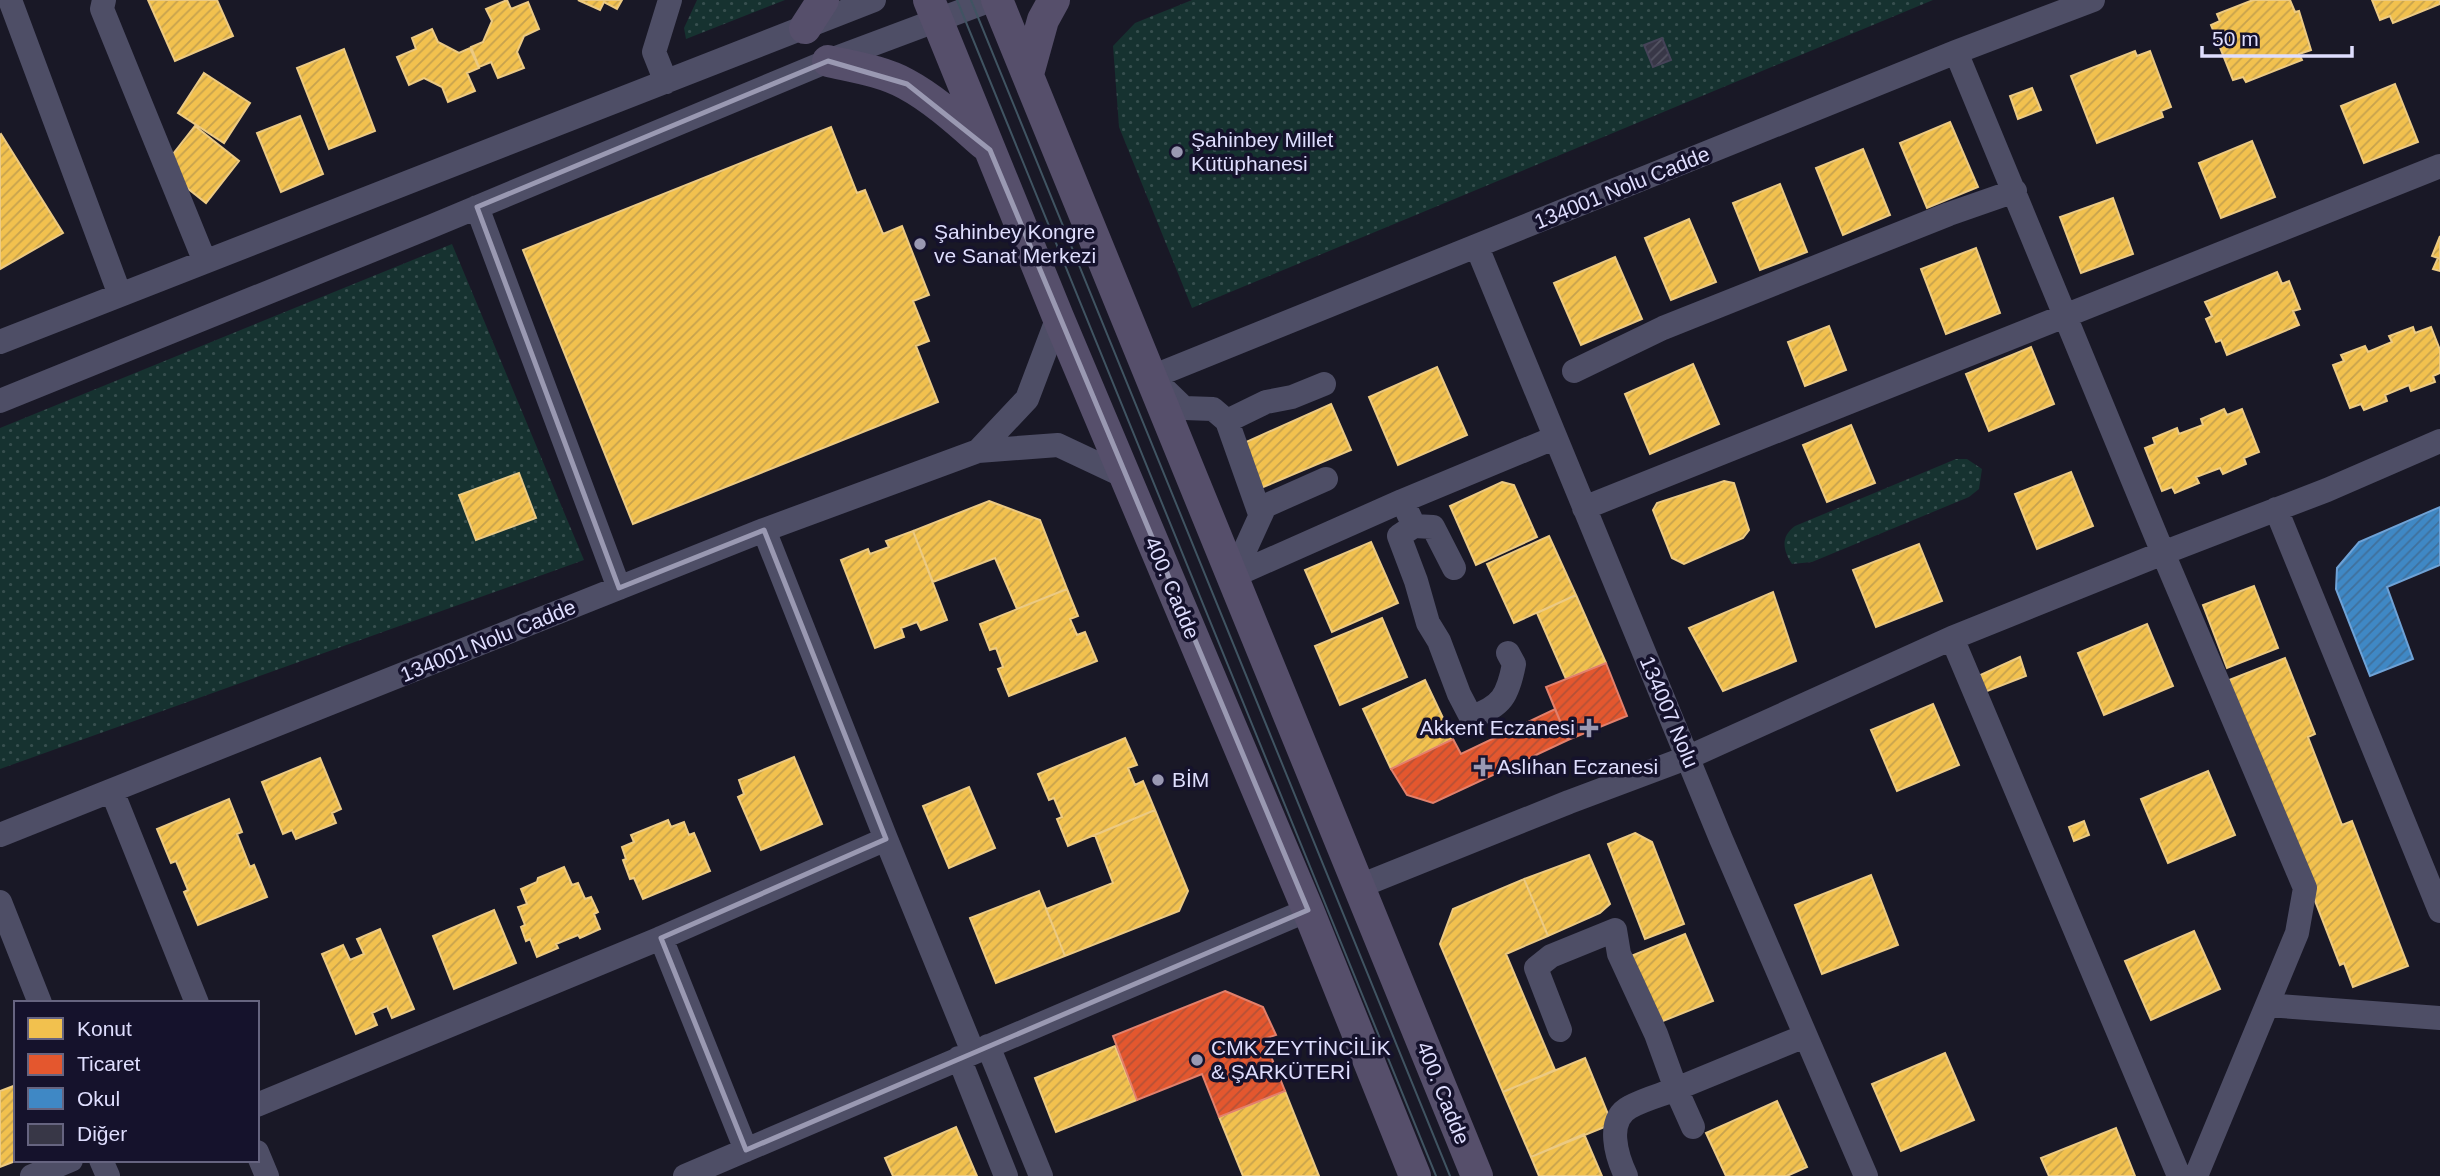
<svg xmlns="http://www.w3.org/2000/svg" width="2440" height="1176" viewBox="0 0 2440 1176" font-family="Arial,sans-serif">
<style>
.grass{fill:url(#grass-dots)}
.homes{fill:url(#homes-hatch);stroke:#ecca83;stroke-width:2}
.shops{fill:url(#shops-hatch);stroke:#e2806c;stroke-width:2}
.schools{fill:url(#schools-hatch);stroke:#6fa2d6;stroke-width:2}
.building{fill:url(#building-hatch);stroke:#454358;stroke-width:2}
.lines{fill:none;stroke-linecap:round;stroke-linejoin:round}
.minor{stroke:#4e4e66;stroke-width:24}
.major{stroke:#564f6b;stroke-width:32}
.tram{stroke:#405462;stroke-width:2}
.marked{fill:none;stroke:#9a99b2;stroke-width:5;stroke-linejoin:round}
.poi-dot{fill:#9a99b2;stroke:#15122c;stroke-width:2.5}
.labels{text-anchor:middle;stroke-width:7;stroke-linejoin:round;paint-order:stroke}
.poi-label{font-size:21px;fill:#dfdefe;stroke:#15122c;text-anchor:start}
.street-label{font-size:21px;fill:#dfdefe;stroke:#15122c}
</style>
<defs>
<pattern id="grass-dots" width="8" height="8" patternUnits="userSpaceOnUse" patternTransform="scale(1.75)"><rect width="8" height="8" fill="#163230"/><path d="M2 2h.1M6 6h.1" fill="none" stroke="#374f4f" stroke-width="1.8" stroke-linecap="round"/></pattern>
<pattern id="homes-hatch" width="6" height="6" patternUnits="userSpaceOnUse" patternTransform="scale(1.75)"><rect width="6" height="6" fill="#f2c14e"/><path d="M-1 1l2-2M0 6l6-6M5 7l2-2" fill="none" stroke="#c6a24e"/></pattern>
<pattern id="shops-hatch" width="6" height="6" patternUnits="userSpaceOnUse" patternTransform="scale(1.75)"><rect width="6" height="6" fill="#e4572e"/><path d="M-1 1l2-2M0 6l6-6M5 7l2-2" fill="none" stroke="#b45137"/></pattern>
<pattern id="schools-hatch" width="6" height="6" patternUnits="userSpaceOnUse" patternTransform="scale(1.75)"><rect width="6" height="6" fill="#3f88c5"/><path d="M-1 1l2-2M0 6l6-6M5 7l2-2" fill="none" stroke="#40709b"/></pattern>
<pattern id="building-hatch" width="6" height="6" patternUnits="userSpaceOnUse" patternTransform="scale(1.75)"><rect width="6" height="6" fill="#383747"/><path d="M-1 1l2-2M0 6l6-6M5 7l2-2" fill="none" stroke="#545463"/></pattern>
</defs>
<rect width="100%" height="100%" fill="#191826"/>
<path class="grass" d="M697,0H785L686,39L684,28Z
M1192,0H1933L1192,308L1119,127L1113,46L1135,23Z
M452,244L584,560L0,769V428Z
M1956,459H1967L1982,469L1979,489L1969,497L1812,562L1792,564C1783,550 1780,537 1795,526Z"/>
<path class="homes" d="M148,0H217L233,36L175,61Z
M507,0L511,9L528,2L539,29L524,36L517,52L524,68L498,78L491,62L479,67L471,47L483,42L492,21L486,9Z
M578,0H622L617,9L604,2L600,10Z
M2253,0H2290L2295,12L2299,11L2311,50L2299,54L2302,60L2246,82L2243,77L2233,80L2211,25L2220,21L2217,14Z
M2372,0H2440V4L2393,23L2390,16L2380,20Z
M432,29L438,42L459,53L470,48L479,68L467,73L475,91L448,102L442,87L424,78L409,85L397,57L416,49L412,38Z
M344,49L375,131L329,149L297,68Z
M2135,51L2137,56L2150,51L2171,107L2161,111L2163,117L2097,143L2071,76Z
M204,73L250,103L224,143L178,113Z
M2395,84L2418,142L2364,163L2341,106Z
M2032,88L2041,110L2018,119L2010,96Z
M300,116L323,174L281,192L257,133Z
M1950,122L1978,187L1927,208L1900,143Z
M195,126L239,161L206,203L162,168Z
M831,127L857,193L865,190L883,234L902,226L929,295L913,301L929,341L916,346L938,402L633,524L523,250Z
M1,134L63,233L0,269V135Z
M2252,141L2275,197L2221,218L2199,163Z
M1863,149L1890,215L1843,235L1816,168Z
M1780,184L1807,252L1760,270L1733,203Z
M2113,198L2133,254L2081,273L2060,217Z
M1689,219L1716,282L1671,300L1645,238Z
M2440,236V271L2433,269L2438,258L2432,256Z
M1976,248L2000,313L1946,334L1921,269Z
M1615,257L1642,319L1581,345L1554,283Z
M2277,272L2282,284L2289,281L2300,309L2293,311L2299,325L2227,355L2221,340L2216,342L2206,319L2212,316L2205,302Z
M1829,326L1846,370L1805,386L1788,342Z
M2413,327L2415,333L2431,327L2440,350V373L2433,376L2435,382L2411,391L2409,385L2385,395L2387,401L2364,410L2361,404L2350,408L2333,365L2344,361L2341,355L2365,346L2368,352L2392,342L2389,336Z
M2031,347L2054,404L1989,431L1966,374Z
M1693,364L1719,424L1650,454L1625,394Z
M1437,367L1467,435L1398,465L1369,397Z
M1331,404L1351,450L1261,488L1244,443Z
M2224,409L2227,415L2242,409L2259,452L2244,458L2246,464L2223,474L2220,468L2196,477L2199,483L2175,493L2172,487L2162,491L2145,448L2155,444L2153,438L2177,428L2179,434L2203,425L2201,419Z
M1851,425L1875,483L1827,502L1803,445Z
M2071,472L2093,526L2037,549L2015,494Z
M519,473L536,518L476,540L459,495Z
M1724,481L1734,483L1749,530L1743,538L1684,564L1672,558L1653,510L1657,503Z
M1502,482L1514,485L1537,537L1476,565L1450,506Z
M989,501L1040,520L1067,589L1017,609L995,558L933,582L913,531Z
M913,531L947,620L921,630L917,622L901,628L904,637L875,648L841,560L868,549L870,554L889,547L886,541Z
M1549,536L1576,595L1514,623L1487,564Z
M1371,542L1398,603L1332,632L1305,570Z
M1919,544L1942,601L1876,627L1853,570Z
M2254,586L2278,648L2227,668L2203,605Z
M1067,589L1078,616L1070,619L1077,635L1085,632L1097,661L1009,696L998,669L1003,667L996,648L990,650L980,624Z
M1773,592L1796,661L1723,691L1689,628Z
M1576,595L1606,663L1566,679L1537,613Z
M1382,618L1407,677L1340,705L1315,646Z
M2147,624L2173,686L2104,715L2078,653Z
M2020,657L2026,676L1982,693L1976,677Z
M2285,658L2315,734L2308,737L2342,825L2352,821L2408,966L2353,987L2344,963L2340,965L2229,680Z
M1425,680L1453,739L1391,769L1363,709Z
M1933,704L1959,765L1897,791L1871,730Z
M1125,738L1137,765L1128,768L1135,785L1143,781L1155,810L1068,846L1057,819L1062,817L1054,798L1049,800L1038,774Z
M794,757L822,824L761,850L738,797L744,794L739,780Z
M320,758L341,809L332,813L336,823L296,839L292,830L283,834L262,782Z
M2208,771L2235,835L2168,863L2141,799Z
M969,787L995,848L949,868L923,806Z
M229,799L242,832L237,834L250,867L254,865L267,897L198,925L184,892L188,890L176,861L171,863L157,829Z
M1155,810L1188,891L1179,911L1065,956L1046,909L1113,883L1095,835Z
M668,820L671,827L684,822L689,835L694,833L710,871L643,899L634,878L630,879L623,860L626,859L622,847L634,842L631,835Z
M2084,821L2089,835L2074,841L2069,827Z
M1635,833L1652,842L1684,924L1645,939L1608,844Z
M1589,855L1610,904L1600,913L1548,936L1524,879Z
M564,867L572,885L578,883L585,899L591,897L598,912L594,914L600,929L580,938L578,935L556,944L558,948L537,957L530,939L526,941L521,927L525,925L518,907L527,904L521,889L537,882L538,878Z
M1871,875L1898,945L1822,974L1795,905Z
M1524,879L1548,936L1506,954L1555,1070L1503,1092L1440,944L1453,909Z
M1039,891L1065,956L996,983L970,918Z
M494,910L516,963L454,989L433,936Z
M380,929L414,1009L392,1018L387,1006L372,1013L377,1025L356,1034L322,954L343,945L350,960L364,954L357,939Z
M2194,931L2220,989L2151,1020L2125,961Z
M1685,934L1713,1001L1658,1023L1631,956Z
M1115,1046L1137,1100L1056,1132L1035,1078Z
M1945,1053L1974,1120L1901,1151L1872,1084Z
M1585,1058L1612,1124L1531,1157L1503,1092Z
M16,1085V1160H18L0,1167V1091Z
M1285,1091L1319,1176H1243L1219,1117Z
M1777,1101L1807,1167L1787,1176H1726L1706,1133Z
M956,1127L977,1176H893L885,1158Z
M2116,1128L2135,1176H2049L2041,1158Z
M1584,1134L1602,1176H1539L1531,1157Z"/>
<path class="shops" d="M1606,663L1627,716L1568,740L1546,687Z
M1555,709L1568,740L1433,803L1407,795L1391,769L1453,739L1461,754Z
M1225,991L1263,1007L1276,1035L1264,1039L1285,1091L1219,1117L1202,1074L1137,1100L1113,1036Z"/>
<path class="schools" d="M2440,507V565L2387,587L2413,659L2370,676L2336,589L2337,568L2359,542Z"/>
<path class="building" d="M1662,38L1671,60L1653,67L1644,45Z"/>
<g class="lines">
<path class="minor" d="M10,0L120,295
M104,0L102,9L205,262
M1956,52L2163,553L2305,888L2297,933L2196,1176
M666,82L654,52L670,0
M477,207L619,588
M1477,247L1721,839L1866,1176
M0,342L874,0
M1574,371L1663,328L1949,214L2015,191
M0,401L432,226L828,61L991,0
M1227,421L1213,409L1184,408L1152,377L1956,52L2093,0
M978,451L1027,399L1058,317
M1584,508L2440,166
M2276,509L2440,911
M1407,511L1414,526L1433,527L1454,568
M1260,514L1227,421L1266,402L1292,397L1324,384
M1414,526L1399,536L1416,581L1428,623L1439,641L1459,694L1471,717C1502,707 1508,695 1514,664L1508,653
M764,530L886,839L973,1052
M1233,576L1402,501L1554,438
M1233,576L1265,506L1326,479
M1952,638L2179,1176
M112,791L197,1003
M0,835L764,530L978,451L1058,445L1126,477
M1360,886L1569,802L1689,757L1952,638L2163,553L2327,490L2440,441
M0,902L40,1003
M661,938L746,1150
M2267,1005L2440,1018
M1560,1030L1536,968L1551,956L1615,930L1619,954L1656,1034L1676,1089C1661,1095 1644,1099 1630,1107C1605,1120 1617,1157 1626,1176
M988,1046L1041,1176
M959,1058L1006,1176
M257,1105L661,938L886,839
M1693,1127L1676,1089L1805,1036
M257,1152L267,1176
M101,1160L108,1176
M32,1176L71,1160
M685,1176L1308,910"/>
<path class="major" d="M929,0L1058,317L1308,910L1415,1176
M997,0L1477,1176
M805,28L823,0
M828,61C854,67 882,71 906,84C934,99 960,123 984,144
M1028,74L1043,20L1054,0"/>
<path class="tram" d="M957,0L1436,1176
M971,0L1450,1176"/>
</g>
<path class="marked" d="M828,61L907,84L990,150L1308,910L746,1150L661,938L886,839L764,530L619,588L477,207Z"/>
<g class="poi-dot">
<circle cx="1177" cy="152" r="7"/>
<circle cx="920" cy="244" r="7"/>
<path d="M1585.5 717.5h7v7h7v7h-7v7h-7v-7h-7v-7h7z"/>
<path d="M1479.5 756.5h7v7h7v7h-7v7h-7v-7h-7v-7h7z"/>
<circle cx="1158" cy="780" r="7"/>
<circle cx="1197" cy="1060" r="7"/>
</g>
<g class="labels">
<g class="poi-label">
<text x="1191" y="147">Şahinbey Millet<tspan x="1191" dy="24">Kütüphanesi</tspan></text>
<text x="934" y="239">Şahinbey Kongre<tspan x="934" dy="24">ve Sanat Merkezi</tspan></text>
<text x="1575" y="735" text-anchor="end">Akkent Eczanesi</text>
<text x="1497" y="774">Aslıhan Eczanesi</text>
<text x="1172" y="787">BİM</text>
<text x="1211" y="1055">CMK ZEYTİNCİLİK<tspan x="1211" dy="24">&amp; ŞARKÜTERİ</tspan></text>
</g>
<g class="street-label">
<text transform="translate(1622 188) rotate(-22)" y="7">134001 Nolu Cadde</text>
<text transform="translate(1172 588) rotate(67)" y="7">400. Cadde</text>
<text transform="translate(488 641) rotate(-22)" y="7">134001 Nolu Cadde</text>
<text transform="translate(1669 712) rotate(67)" y="7">134007 Nolu</text>
<text transform="translate(1443 1093) rotate(68)" y="7">400. Cadde</text>
</g>
</g>
<rect x="14" y="1001" width="245" height="161" fill="#15122c" stroke="#666480" stroke-width="2"/>
<rect x="28" y="1018" width="35" height="21" fill="#f2c14e" stroke="#666480" stroke-width="2"/>
<text x="77" y="1036" font-size="21" fill="#dfdefe">Konut</text>
<rect x="28" y="1054" width="35" height="21" fill="#e4572e" stroke="#666480" stroke-width="2"/>
<text x="77" y="1071" font-size="21" fill="#dfdefe">Ticaret</text>
<rect x="28" y="1088" width="35" height="21" fill="#3f88c5" stroke="#666480" stroke-width="2"/>
<text x="77" y="1106" font-size="21" fill="#dfdefe">Okul</text>
<rect x="28" y="1124" width="35" height="21" fill="#383747" stroke="#666480" stroke-width="2"/>
<text x="77" y="1141" font-size="21" fill="#dfdefe">Diğer</text>
<path d="M2202 46v10h150v-10" fill="none" stroke="#dfdefe" stroke-width="3.5"/>
<text x="2212" y="46" font-size="21" fill="#dfdefe" stroke="#15122c" stroke-width="5" paint-order="stroke">50 m</text>
</svg>
